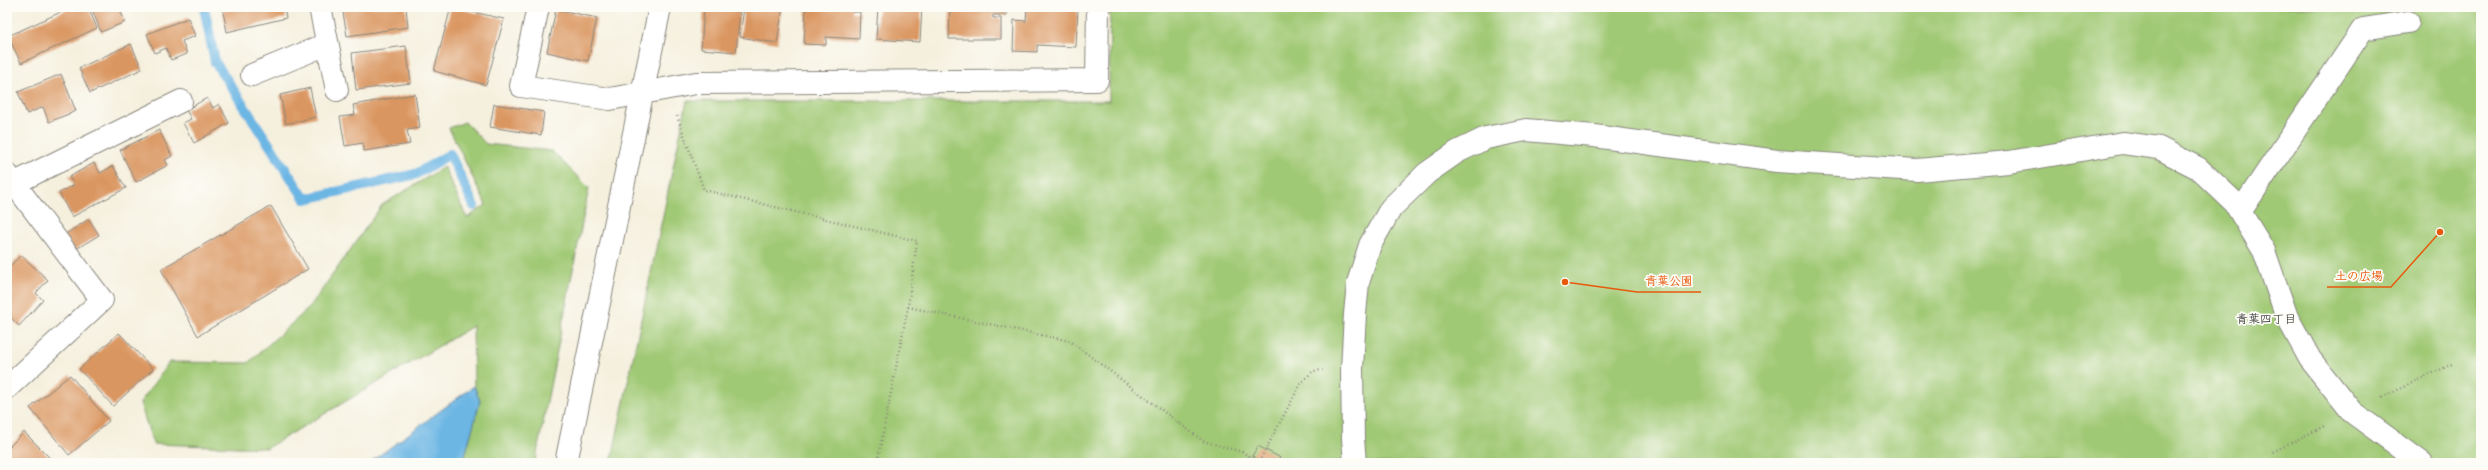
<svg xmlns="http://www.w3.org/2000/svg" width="2488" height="470" viewBox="0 0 2488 470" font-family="'Comic Neue','Klee One',sans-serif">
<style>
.green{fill:#a0c975;stroke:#5e7248}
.water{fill:#6cb6e4;stroke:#446980}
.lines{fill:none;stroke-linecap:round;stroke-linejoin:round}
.stream{stroke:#6cb6e4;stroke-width:10}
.building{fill:#da9661}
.minor-casing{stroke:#88867d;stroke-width:24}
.path{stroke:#88867d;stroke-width:2.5;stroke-dasharray:1 3;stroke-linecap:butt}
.minor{stroke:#fff;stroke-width:22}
.labels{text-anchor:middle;stroke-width:3.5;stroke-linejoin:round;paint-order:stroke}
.neighbourhood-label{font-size:12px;fill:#1c1c1c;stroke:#fdfcf7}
.leader{fill:none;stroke:#e8590c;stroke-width:1.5}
.callout-dot{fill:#e8590c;stroke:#fdfcf7;stroke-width:1.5}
.callout-label{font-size:12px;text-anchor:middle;font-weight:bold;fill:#e8590c;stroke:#fdfcf7;stroke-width:3.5;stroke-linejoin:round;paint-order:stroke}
</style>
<rect width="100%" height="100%" fill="#fdfcf7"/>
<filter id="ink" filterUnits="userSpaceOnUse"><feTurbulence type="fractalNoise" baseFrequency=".025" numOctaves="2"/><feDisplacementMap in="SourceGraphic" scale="8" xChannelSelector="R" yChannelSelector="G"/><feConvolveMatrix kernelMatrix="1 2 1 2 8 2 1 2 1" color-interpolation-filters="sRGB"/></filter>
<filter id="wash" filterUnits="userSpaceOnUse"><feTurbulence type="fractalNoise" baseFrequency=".012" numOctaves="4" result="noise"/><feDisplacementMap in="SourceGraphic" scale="16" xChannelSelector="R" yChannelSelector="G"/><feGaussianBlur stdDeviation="0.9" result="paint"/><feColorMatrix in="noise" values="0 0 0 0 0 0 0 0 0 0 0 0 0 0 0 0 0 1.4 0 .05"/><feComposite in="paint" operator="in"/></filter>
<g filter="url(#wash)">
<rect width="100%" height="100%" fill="#f5f0de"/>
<path class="green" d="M1110,7H2481V463H611L687,101H1109Z
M465,122L486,144L552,151L589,188L535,463H463L480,401L474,386L473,326L267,448L153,444L140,403L169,362L248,363L309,308L382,205L444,167L467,218L486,205L449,128Z"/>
<path class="water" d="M474,386L480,401L463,463H369Z"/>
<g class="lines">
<path class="stream" d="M204,7L215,62L305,199L416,174L450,154L474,206"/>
</g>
<g id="blocks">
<path class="building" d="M72,7H88L97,28L21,63L8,36Z
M91,7H119L125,22L101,32Z
M222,7H284L286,18L227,32Z
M342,7H406L408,27L347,36Z
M451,7L504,19L486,85L434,71Z
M744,7H783L777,43L740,37Z
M806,7H853L852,12H860L859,39L826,37V45L804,44Z
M878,7H922L920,42L876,39Z
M950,7H1007V15H993V18H1001V39H949Z
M1027,7H1078L1076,47L1037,45V52L1013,51L1014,20L1026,21Z
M704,8L740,11L736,52L701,49Z
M556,9L597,18L588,61L547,52Z
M188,18L195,36L182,41L187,54L171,60L166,48L155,53L147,34Z
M131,44L142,69L90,93L79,68Z
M406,46L411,83L356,90L352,53Z
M61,74L76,111L49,122L43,107L27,114L18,92Z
M310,88L316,117L286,124L280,95Z
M415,94L420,128L407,130L410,144L364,151L363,143L345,146L340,117L355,115L353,105Z
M207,98L213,108L219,104L229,123L194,143L183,123L191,119L186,110Z
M494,104L544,112L541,135L490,127Z
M159,130L172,156L165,160L168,165L136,182L120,150Z
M94,163L100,173L113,166L126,188L72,217L59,193L74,185L69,177Z
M271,206L308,269L198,336L161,269Z
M89,219L99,235L73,251L64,235Z
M21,255L48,280L36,293L43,300L19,326L7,314V269Z
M119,333L153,369L113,406L79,369Z
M70,375L109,421L69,455L30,408Z
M24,432L55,463H7V449Z
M1258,446L1279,457L1285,463H1265L1252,456Z"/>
</g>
</g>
<g filter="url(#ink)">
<use href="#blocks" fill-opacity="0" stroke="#88867d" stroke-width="1"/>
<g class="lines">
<g class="minor-casing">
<path id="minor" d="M320,7L337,90
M538,7L521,86L610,99L696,83L1097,80L1098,7
M252,75L327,44
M7,174L102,300L7,388
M13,184L181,101
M2240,212L2363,29L2408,22
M566,463L660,7
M1355,463L1353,439L1352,369L1355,314L1358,283L1370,245L1391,208L1427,173L1457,152L1486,138L1526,130L1594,136L1777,161L1917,170L2009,162L2123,143L2159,148L2198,168L2234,202L2264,251L2287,317L2310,359L2352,412L2422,463"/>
</g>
<path class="path" d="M677,116L704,190L917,241L908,307L877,463
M908,307L1070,341L1203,441L1242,452L1260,463
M2382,397L2452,364
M2273,452L2326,425
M1259,462L1301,383L1313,371L1323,370"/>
<use href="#minor" class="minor"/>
</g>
</g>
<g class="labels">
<g class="neighbourhood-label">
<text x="2266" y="323">青葉四丁目</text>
</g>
</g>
<path class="leader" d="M2440 232L2391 287H2327M1565 282L1637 292H1701"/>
<g class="callout-dot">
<circle cx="2440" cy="232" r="4"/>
<circle cx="1565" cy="282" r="4"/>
</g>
<g class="callout-label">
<text x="2359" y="280">土の広場</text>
<text x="1669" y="285">青葉公園</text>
</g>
<rect width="2488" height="470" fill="none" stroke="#fdfcf7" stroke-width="24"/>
</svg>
